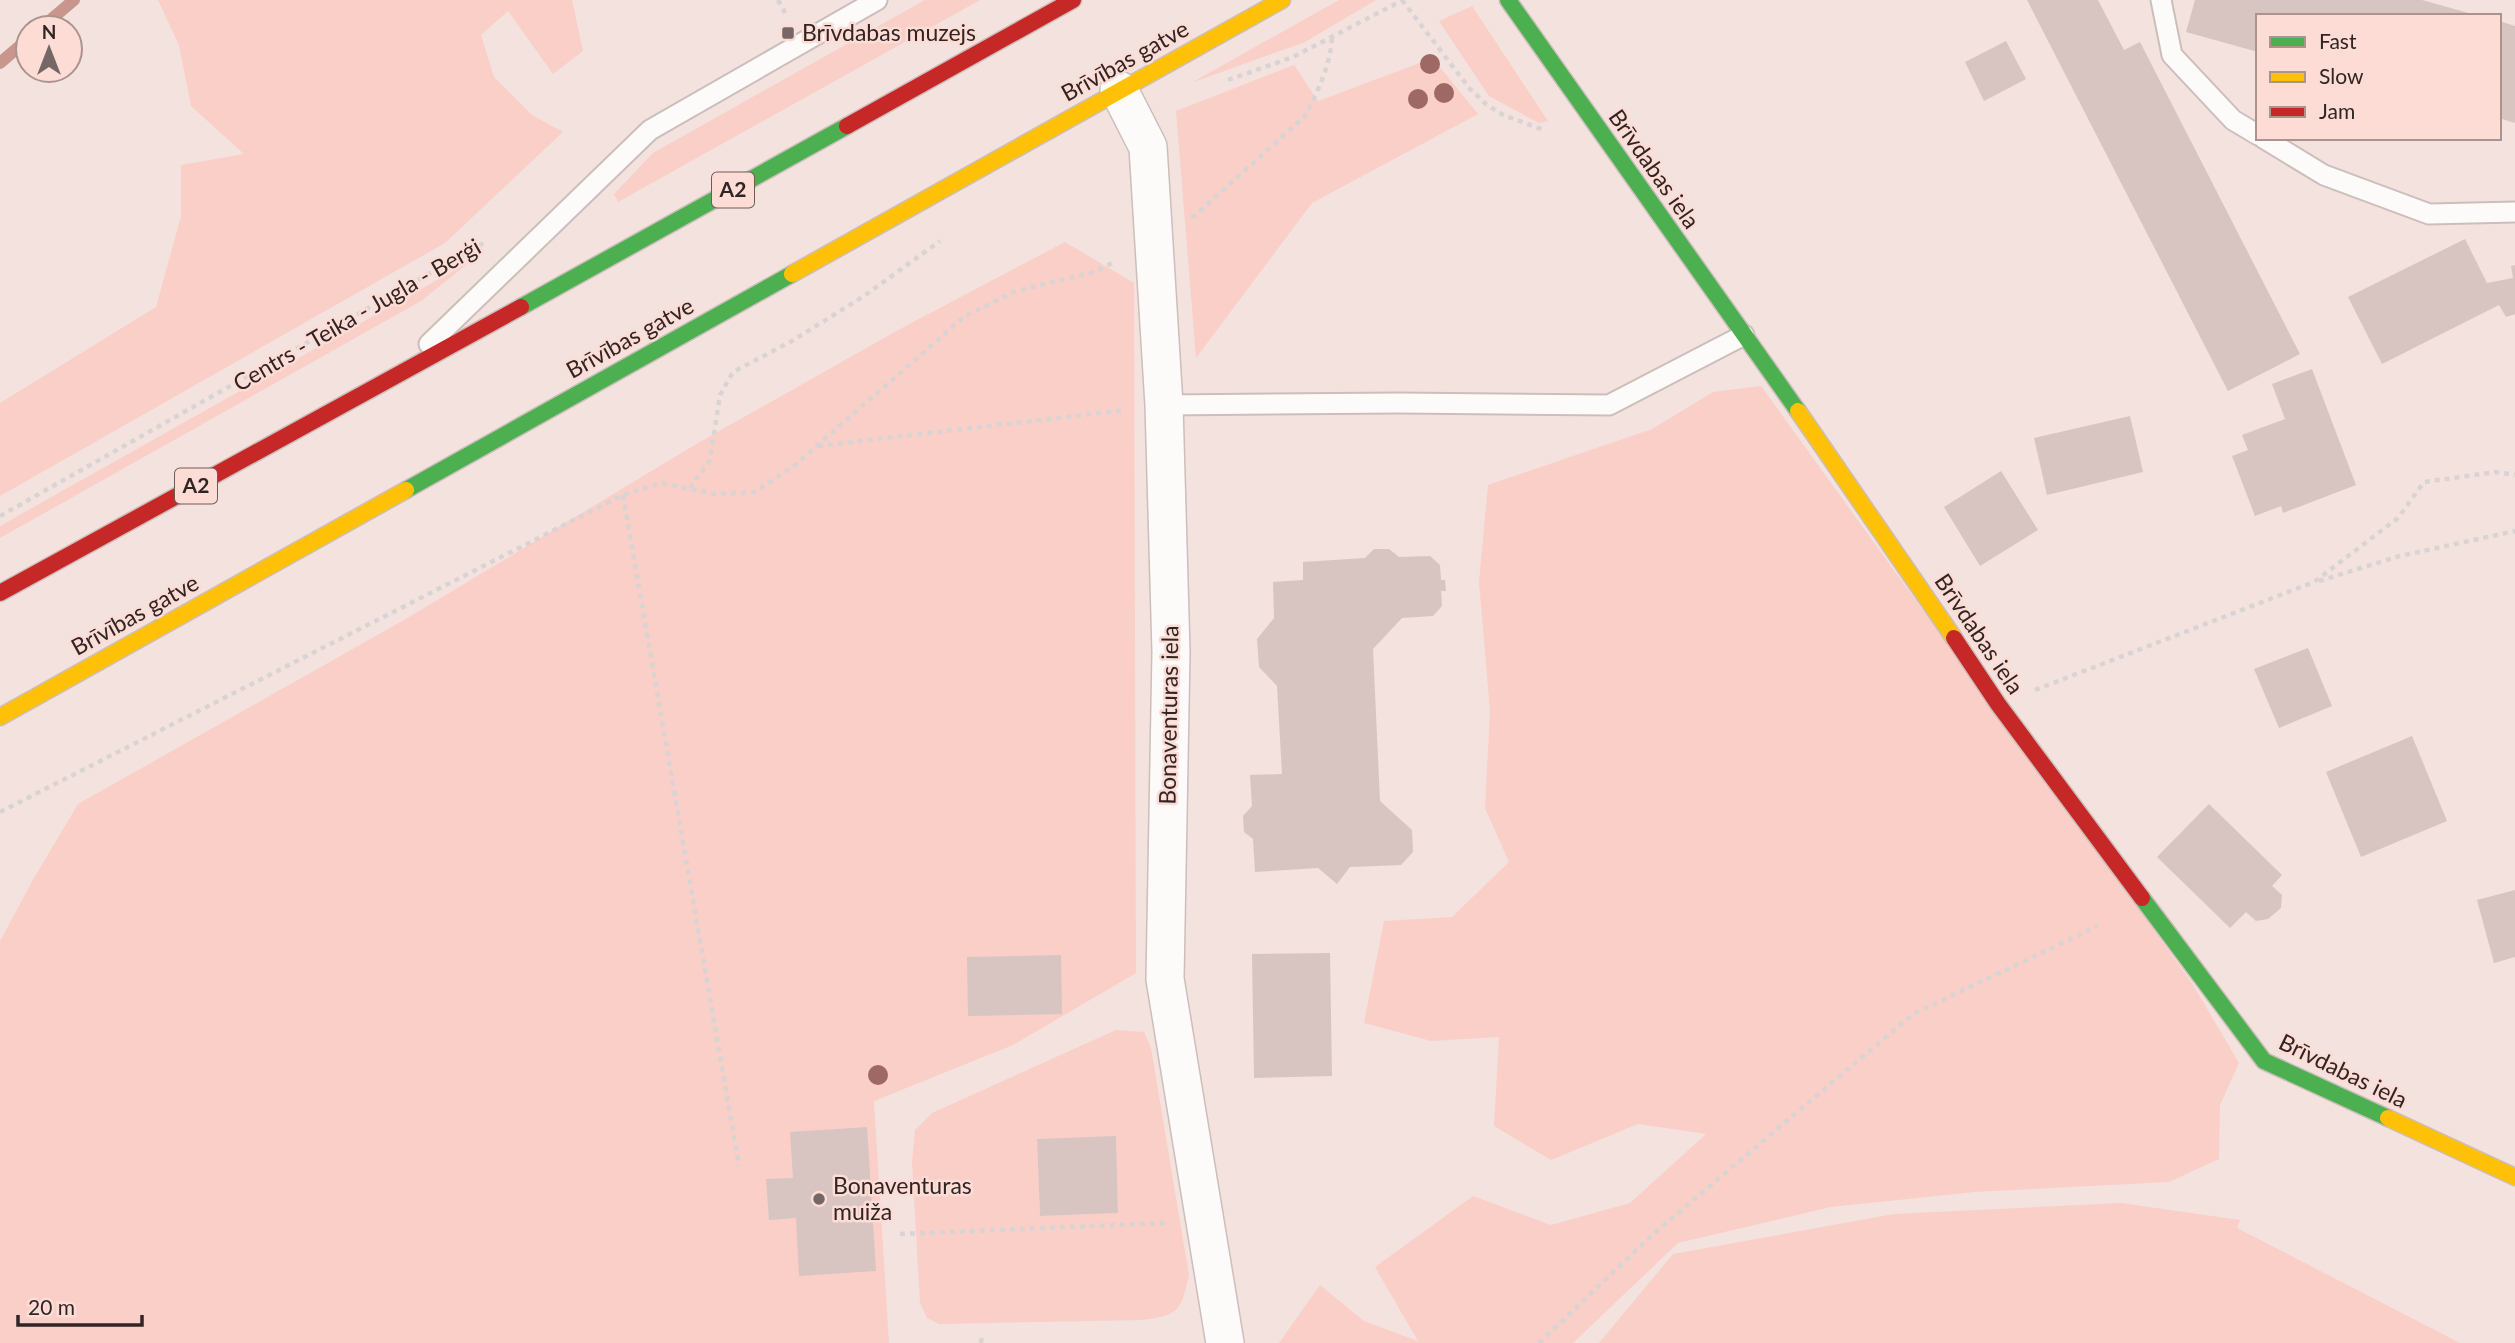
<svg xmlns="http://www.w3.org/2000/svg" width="2515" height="1343" viewBox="0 0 2515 1343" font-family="Lato,sans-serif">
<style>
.green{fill:#f9cfc8;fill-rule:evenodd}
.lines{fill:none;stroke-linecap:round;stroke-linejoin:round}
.stream{stroke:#c8968d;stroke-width:12}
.building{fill:#d8c4c0}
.lane-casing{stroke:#ccbebb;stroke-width:23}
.street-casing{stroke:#ccbebb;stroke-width:40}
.fast-casing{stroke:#ccbebb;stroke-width:19}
.slow-casing{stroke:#ccbebb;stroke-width:19}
.jam-casing{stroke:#ccbebb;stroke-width:19}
.path{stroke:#d9d4d3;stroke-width:4.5;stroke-dasharray:5 5;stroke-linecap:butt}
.lane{stroke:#fdfbfa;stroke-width:19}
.street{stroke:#fdfbfa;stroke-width:37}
.fast{stroke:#4caf50;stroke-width:16}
.slow{stroke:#ffc107;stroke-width:16}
.jam{stroke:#c62828;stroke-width:16}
.tree{fill:#9e6865}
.poi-dot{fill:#756765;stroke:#fddcd6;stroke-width:2.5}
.labels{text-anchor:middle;stroke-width:5;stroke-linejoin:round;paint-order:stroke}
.shield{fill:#fddcd6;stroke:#6e5c59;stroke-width:2}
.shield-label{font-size:21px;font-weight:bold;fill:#312523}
.poi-label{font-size:23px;fill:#312523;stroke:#fddcd6;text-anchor:start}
.street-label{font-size:23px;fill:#312523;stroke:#fddcd6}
</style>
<rect width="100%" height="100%" fill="#f4e2df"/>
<path class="green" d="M158,0H572L583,51L553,74L508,11L481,35L494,77L532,115L563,132L445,243L0,496V403L156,307L181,216V165L244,154L191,106L179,45Z
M925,0H980L618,202L614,194L653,153Z
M1339,0H1376L1305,42L1191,83Z
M1472,6L1548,121L1539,123L1489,96L1439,21Z
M1422,62L1428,71L1439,66L1478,114L1312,203L1196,358L1176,111L1294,65L1318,101Z
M1065,242L1134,283L1136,973L1013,1045L874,1101L889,1343H0V941L34,878L78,804L404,620L698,443L900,329Z
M471,261L421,301L0,538V526Z
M1761,386L2192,983L2239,1063L2220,1105L2219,1159L2169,1182L1975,1192L1831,1207L1678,1243L1573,1343H1279L1320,1285L1364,1321L1418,1341L1375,1267L1473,1196L1551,1225L1630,1203L1706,1134L1638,1124L1551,1160L1494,1126L1499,1037L1431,1041L1364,1023L1384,921L1452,917L1509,862L1485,808L1490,711L1479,582L1488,485L1652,429L1713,392Z
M1116,1030L1144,1032L1151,1048L1189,1275C1181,1310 1180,1315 1143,1320L939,1324L927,1318L920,1303L912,1163L915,1130L932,1113ZM1116,1137L1118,1213L1040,1216L1037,1139Z
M2121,1203L2240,1220L2237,1228L2460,1343H1599L1673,1254L1894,1214Z"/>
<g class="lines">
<path class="stream" d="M41,28L74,0
M0,63L28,39"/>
</g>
<path class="building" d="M2027,0H2098L2124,50L2140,42L2300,354L2228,391Z
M2195,0H2422L2476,15L2258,16V52L2186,32Z
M2499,21L2515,26V123L2499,118Z
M2006,41L2026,79L1984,101L1965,62Z
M2465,239L2487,283L2513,278L2511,266L2515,265V314L2506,317L2499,305L2382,364L2348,297Z
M2312,369L2356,485L2283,513L2281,506L2255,516L2232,456L2248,450L2242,435L2285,419L2272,384Z
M2130,416L2143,472L2047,495L2034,438Z
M2001,471L2038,530L1980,566L1944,507Z
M1374,549H1389L1399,557L1430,556L1440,565L1441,580H1445L1446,591H1441L1442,606L1433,616L1402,618L1373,649L1380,801L1412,830L1413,852L1401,865L1350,867L1337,884L1318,868L1255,872L1253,839L1244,832L1243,816L1252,806L1250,775L1282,774L1277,686L1259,667L1257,639L1274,618L1273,582L1303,580V562L1365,558Z
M2308,648L2332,706L2279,728L2254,669Z
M2412,736L2447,821L2361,857L2326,772Z
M2209,804L2282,875L2272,886L2282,895L2281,908L2268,919L2256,921L2246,912L2230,928L2157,857Z
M2515,890V957L2494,963L2477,900Z
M1330,953L1332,1076L1254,1078L1252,954Z
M1061,955L1062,1014L968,1016L967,957Z
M867,1127L876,1271L799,1276L796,1218L769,1220L766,1179L793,1178L790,1132Z
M1116,1136L1118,1213L1040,1216L1037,1139Z"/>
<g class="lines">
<g class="lane-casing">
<path id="lane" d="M2161,0L2172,55L2233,120L2258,135
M2263,138L2324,175L2429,214L2515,212
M429,344L650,130L877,0
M1164,405L1399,403L1609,405L1744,335"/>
</g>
<g class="street-casing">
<path id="street" d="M1119,90L1148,147L1164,405L1171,652L1165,979L1225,1343"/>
</g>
<g class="fast-casing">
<path id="fast" d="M1508,0L1798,411
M521,307L847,126
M406,490L792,274
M2142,898L2264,1061L2388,1118"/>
</g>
<g class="slow-casing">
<path id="slow" d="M792,274L1282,0
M1798,411L1954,638
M0,717L406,490
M2388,1118L2515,1177"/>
</g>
<g class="jam-casing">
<path id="jam" d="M847,126L1073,0
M0,593L521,307
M1954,638L1998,704L2142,898"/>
</g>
<path class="path" d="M778,0L787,16
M1402,0L1470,89L1486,104L1503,115L1544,130
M1228,80L1293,57L1403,0
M1192,218L1304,117C1317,94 1331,64 1332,37
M818,446L1125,410
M690,488L710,460L720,395L733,372L792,341L864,296L940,241
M623,495L739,1166
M0,516L487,241
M2319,581L2400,556L2515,531
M2035,690L2314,582L2398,518L2424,482L2496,472L2515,475
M0,812L623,495L661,483L715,494L754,492L794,466L965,316L1016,291L1094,272L1116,261
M900,1234L1165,1223
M981,1343L982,1335
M1539,1343L1651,1236L1913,1014L2098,926"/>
<use href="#lane" class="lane"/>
<use href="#street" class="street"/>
<use href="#fast" class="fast"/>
<use href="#slow" class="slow"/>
<use href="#jam" class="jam"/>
</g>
<g class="tree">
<circle cx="1430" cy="64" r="10"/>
<circle cx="1444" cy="93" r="10"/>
<circle cx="1418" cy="99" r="10"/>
<circle cx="878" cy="1075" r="10"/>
</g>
<g class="poi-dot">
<rect x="781" y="26" width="14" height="14" rx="3.5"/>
<circle cx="819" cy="1199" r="7"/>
</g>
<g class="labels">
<g class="shield">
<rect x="712" y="172.5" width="42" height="35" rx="5"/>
<rect x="175" y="468.5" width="42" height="35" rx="5"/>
</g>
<g class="shield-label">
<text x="733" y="197">A2</text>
<text x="196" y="493">A2</text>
</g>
<g class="poi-label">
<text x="802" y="41">Brīvdabas muzejs</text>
<text x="833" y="1194">Bonaventuras<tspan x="833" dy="26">muiža</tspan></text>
</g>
<g class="street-label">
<text transform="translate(1125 61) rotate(-29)" y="8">Brīvības gatve</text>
<text transform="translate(1654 169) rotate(55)" y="8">Brīvdabas iela</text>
<text transform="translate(357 315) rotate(-30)" y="8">Centrs - Teika - Jugla - Berģi</text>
<text transform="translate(630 338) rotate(-29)" y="8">Brīvības gatve</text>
<text transform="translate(135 615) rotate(-29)" y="8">Brīvības gatve</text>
<text transform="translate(1979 634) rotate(56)" y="8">Brīvdabas iela</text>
<text transform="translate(1169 715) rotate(-89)" y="8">Bonaventuras iela</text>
<text transform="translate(2343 1071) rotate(26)" y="8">Brīvdabas iela</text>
</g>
</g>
<rect x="2256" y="14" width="245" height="126" fill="#fddcd6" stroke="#ab938e" stroke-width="2"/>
<rect x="2270" y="37" width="35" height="10" fill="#4caf50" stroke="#ab938e" stroke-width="2"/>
<text x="2319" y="49" font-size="21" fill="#312523">Fast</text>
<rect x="2270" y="72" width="35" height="10" fill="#ffc107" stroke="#ab938e" stroke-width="2"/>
<text x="2319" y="84" font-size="21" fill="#312523">Slow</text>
<rect x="2270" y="107" width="35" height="10" fill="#c62828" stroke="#ab938e" stroke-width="2"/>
<text x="2319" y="119" font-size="21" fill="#312523">Jam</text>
<g transform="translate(49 49)"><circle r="33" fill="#fddcd6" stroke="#ab938e" stroke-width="2"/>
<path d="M0-5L12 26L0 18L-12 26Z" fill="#756765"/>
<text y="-10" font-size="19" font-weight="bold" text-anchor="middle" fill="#312523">N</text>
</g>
<path d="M18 1315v10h124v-10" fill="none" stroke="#312523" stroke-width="3.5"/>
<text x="28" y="1315" font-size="21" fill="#312523" stroke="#fddcd6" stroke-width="5" paint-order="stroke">20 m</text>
</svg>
